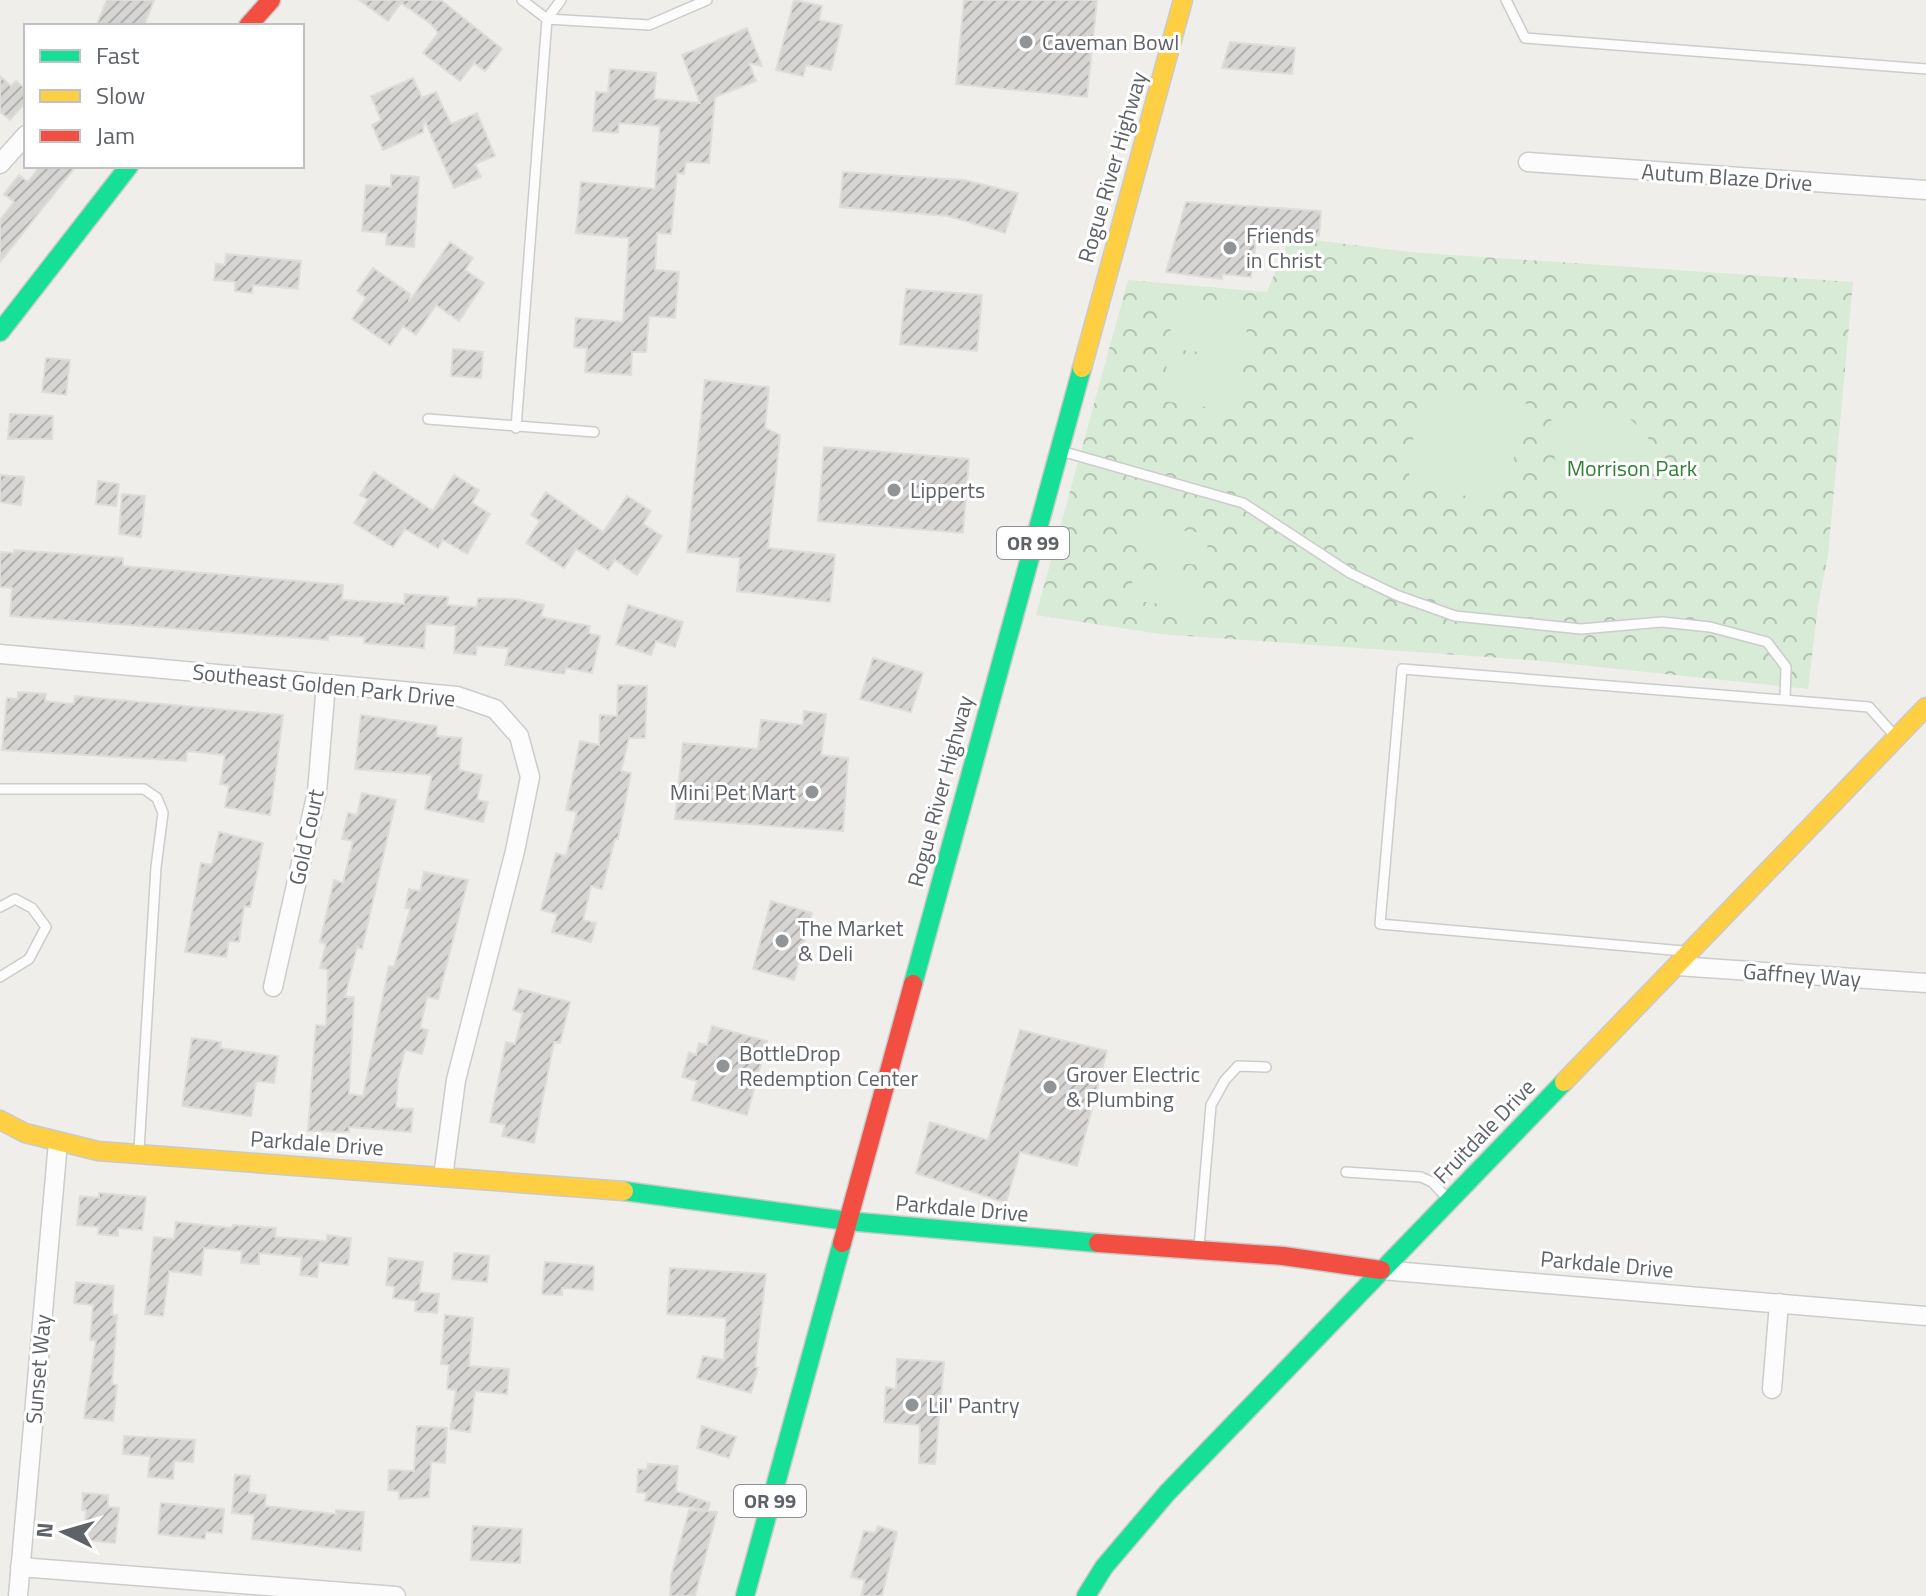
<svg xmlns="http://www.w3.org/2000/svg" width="1926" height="1596" viewBox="0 0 1926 1596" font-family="'Titillium Web',sans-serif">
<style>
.forest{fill:url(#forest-crowns)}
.pitch{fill:#d8ebd6}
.building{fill:url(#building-hatch);stroke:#deddd9;stroke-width:2}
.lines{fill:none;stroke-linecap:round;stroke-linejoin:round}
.lane-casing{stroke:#cbcccc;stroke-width:12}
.street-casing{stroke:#cbcccc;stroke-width:21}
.fast-casing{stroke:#cacacb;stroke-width:21}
.slow-casing{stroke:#cacacb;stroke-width:21}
.jam-casing{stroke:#cacacb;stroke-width:21}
.lane{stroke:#fdfcfc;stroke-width:9}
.street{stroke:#fdfcfc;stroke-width:18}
.fast{stroke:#16e098;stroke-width:18}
.slow{stroke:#ffcf43;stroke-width:18}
.jam{stroke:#f24e42;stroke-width:18}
.poi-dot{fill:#919496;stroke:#fff;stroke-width:3}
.labels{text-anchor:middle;stroke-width:6;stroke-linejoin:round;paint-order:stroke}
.shield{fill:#fff;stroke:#8f9295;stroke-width:2}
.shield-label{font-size:20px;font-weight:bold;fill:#5f6368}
.poi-label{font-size:22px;fill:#5f6368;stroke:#fff;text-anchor:start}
.street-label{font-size:22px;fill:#5f6368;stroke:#fff}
.park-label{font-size:22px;fill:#348238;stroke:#fff}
</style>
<defs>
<pattern id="forest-crowns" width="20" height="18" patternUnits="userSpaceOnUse" patternTransform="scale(2)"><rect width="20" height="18" fill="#d8ebd6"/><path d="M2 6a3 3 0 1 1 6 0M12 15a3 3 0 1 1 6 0" fill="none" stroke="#b2c2b1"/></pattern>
<pattern id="building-hatch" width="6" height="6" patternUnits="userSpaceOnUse" patternTransform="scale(2)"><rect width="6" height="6" fill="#d6d5d3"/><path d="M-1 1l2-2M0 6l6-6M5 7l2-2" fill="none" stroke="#b1b0af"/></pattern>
</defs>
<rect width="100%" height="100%" fill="#efeeea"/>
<path class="forest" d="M1290,237L1409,252L1853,282L1828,555L1818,606L1808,689L1542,661L1160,634L1036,615L1128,280L1267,292Z"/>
<path class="pitch" d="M1174,303L1249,313L1243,358L1168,348Z
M1168,356L1243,366L1237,411L1162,401Z
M1469,393L1528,404L1505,492L1489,502L1412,482L1405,462L1422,415L1436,400Z
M1577,408L1626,415L1648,436L1653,478L1639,504L1567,506L1558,496L1551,417Z
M1140,525L1209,534L1205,566L1136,557Z
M1134,568L1203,577L1199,609L1130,600Z"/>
<path class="building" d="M107,0H154L144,26H96Z
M359,0H441L502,49L485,71L474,63L460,81L423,53L438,33L431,24L401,3L388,21Z
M794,0L822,6L819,20L842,25L831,70L806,65L803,76L776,70Z
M964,0H1097L1087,97L956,84Z
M747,28L762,66L749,63L756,81L715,97L709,163L686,162L684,174L677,173L671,234L657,233L655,270L679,272L675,318L649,316L646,352H632L631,375L585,372L587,348L574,347L576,318L623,322L629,238L576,233L581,182L655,189L660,126L619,123L618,133L593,131L596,92L608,93L610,69L656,73L654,99L700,103L682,55Z
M1230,42L1295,48L1292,74L1222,68Z
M0,76L11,86L16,81L26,89V102L10,120L0,112Z
M413,78L422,98L436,92L451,124L477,113L495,156L475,164L481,177L454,188L424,119L423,132L383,150L372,125L381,120L371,96Z
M40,166H76L0,262V220L14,202L4,194L19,175L28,182Z
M843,172L964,180L1018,193L1005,233L948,216L840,207Z
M391,175L419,177L414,247L386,245L387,233L362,231L366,185L391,187Z
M1186,202L1321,211L1319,236L1257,233L1251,277L1222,274V279L1166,272Z
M450,242L473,258L465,270L484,283L459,321L436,305L416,335L403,326L390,345L352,319L366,298L357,291L373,268L410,294L409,302Z
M226,254L301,261L298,289L253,285L252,293L235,291V282L214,280L216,264L225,265Z
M906,289L982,295L977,351L900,344Z
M453,349L483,352L481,378L451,376Z
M46,358L70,360L66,395L42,392Z
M705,380L769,387L765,428L780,435L768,548L835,555L830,602L737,591L740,558L687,552Z
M10,414L53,416L52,439H8Z
M824,447L969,459L963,533L818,521Z
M374,472L433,511L454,475L479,490L472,503L490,514L467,554L443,540L438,548L405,529L393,547L354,523L368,500L360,495Z
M0,475L24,477L21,505L0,502Z
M98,481L119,484L116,506L96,504Z
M546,492L603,532L627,496L651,511L643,524L662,536L637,575L615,560L608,570L576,549L564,568L526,543L540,521L531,515Z
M122,494L145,496L141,537L119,534Z
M14,550L123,558V566L343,585L342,600L404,604L405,594L448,597L447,605L477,607L478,598L516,599L544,605L541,617L590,626L588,633L600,636L592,673L566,668L564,674L505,665L509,648L477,646L476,655L454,653L456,626L426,624L424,648L364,643L365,637L328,635V640L10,616L12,588L0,587V552L14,553Z
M628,605L683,622L675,647L656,641L651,655L616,644Z
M873,658L923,673L911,712L860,699Z
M618,685L647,686L645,738H629L621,771L631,773L618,839H615L602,889L591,886L583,920L596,923L591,942L552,932L557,914L541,910L556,853L566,856L577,812L566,810L580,741L599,745L600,715L617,716Z
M18,692L46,694L45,701L74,704L75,696L283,715L270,815L225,807L229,785L220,784L225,755L187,751L186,761L2,750L7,698L18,699Z
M804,711L826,714L821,755L848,758L843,831L675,819L683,743L758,749L761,720L803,725Z
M361,715L437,726L436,736L462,738L459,770L482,775L477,800L488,802L483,822L425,809L432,775L355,769Z
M362,793L396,800L362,949L357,947L345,997H354L349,1094L363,1096L389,966L394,967L410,909L405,908L409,889L420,891L424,872L468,880L438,999L427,997L420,1028L428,1030L422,1054L405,1050L398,1078L396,1108L413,1109L411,1132L349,1127V1132L308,1131L316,1025L326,1026L328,970L320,968L326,944L320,942L334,880L343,883L353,841L342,839L348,813L357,815Z
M219,832L263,843L250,907L244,906L239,942L229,941L226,957L185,952L201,863L212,865Z
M771,901L812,913L794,980L753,969Z
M519,989L570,1002L560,1043L554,1042L534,1143L502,1136L505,1125L490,1122L506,1042L515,1044L523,1013L513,1010Z
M712,1026L767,1041L747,1115L692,1100L697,1081L682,1077L689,1052L696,1055L699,1043L707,1045Z
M1020,1030L1107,1051L1077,1166L1020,1152L1006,1203L916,1173L930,1122L988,1140Z
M192,1038L221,1042L220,1048L278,1056L274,1083L256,1081L251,1116L182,1106Z
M99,1193L146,1197L142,1230L118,1228V1236L98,1234L99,1227L77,1225L80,1196L99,1198Z
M176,1222L232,1228L233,1225L276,1228L275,1237L327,1241V1235L351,1238L348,1265L319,1262L317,1277L300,1275L302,1257L259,1253V1264L241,1263L242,1251L204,1248L201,1275L169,1271L163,1316L145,1314L154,1237L174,1239Z
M454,1253L489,1256L487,1282L452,1279Z
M389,1258L423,1262L419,1292L439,1294L437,1313L415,1311L416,1301L393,1298L395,1287L386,1285Z
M545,1262L594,1266L593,1290L562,1288V1295L542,1294Z
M670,1268L766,1274L755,1367L758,1368L751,1393L697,1378L703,1356L724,1360L726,1318L667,1314Z
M76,1282L114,1286L112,1315H117L112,1384L117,1385L113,1421L84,1418L96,1340H90L93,1305L74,1303Z
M445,1315L473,1318L469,1366L509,1369L507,1394L475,1391L470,1432L450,1429L456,1390L447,1389L449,1365L441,1364Z
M897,1359L944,1362L935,1464L919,1463L920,1425L884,1422L886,1387L896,1389Z
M417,1426L447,1428L445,1463L431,1462L429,1497L399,1499V1491L388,1490L389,1470L414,1471Z
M702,1426L736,1437L729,1458L697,1448Z
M124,1436L195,1440L193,1462L174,1461L173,1479L148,1477L150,1456L123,1454Z
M648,1464L678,1466L676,1491L710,1503L708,1510L645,1501L647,1493L637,1492L638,1469L647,1470Z
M235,1475L250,1476L249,1493L266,1495L265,1506L336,1514V1510L364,1512L361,1551L252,1539L254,1515L232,1513Z
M83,1493L108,1495V1507L119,1508L115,1543L84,1540L86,1510H82Z
M161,1503L224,1509L222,1533L206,1532L205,1539L158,1534Z
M689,1510L717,1512L695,1596H670L671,1576Z
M473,1526L522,1529L520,1563L471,1560Z
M878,1526L897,1532L882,1596H861L865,1580L851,1577L864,1531L875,1533Z"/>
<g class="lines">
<g class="lane-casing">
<path id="lane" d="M522,0L547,19L649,25L707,0
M1506,0L1525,38L1926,69
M428,419L594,432
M516,428L547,19L561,0
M1061,451L1243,503L1350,573L1396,595L1455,616L1581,629L1662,622L1710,627L1767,642L1786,667L1785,698
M0,789H144L157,798L163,813L156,867L139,1150
M0,907L15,899L32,908L46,927L29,959L0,977
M1683,951L1380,924L1402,669L1869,707L1894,735
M1346,1172L1421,1177L1432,1182L1447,1198
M1199,1247L1211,1105L1225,1080L1238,1066L1266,1067"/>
</g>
<g class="street-casing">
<path id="street" d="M1528,162L1926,190
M0,164L26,135
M0,654L457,696L495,709L519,736L530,777L515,851L456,1080L443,1177
M1677,966L1926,983
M273,987L317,792L326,684
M1381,1270L1926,1316
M1772,1389L1779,1303
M20,1567L396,1596
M18,1596L58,1142"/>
</g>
<g class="fast-casing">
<path id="fast" d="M0,332L129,166
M913,984L1082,368
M624,1191L847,1221L1098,1243
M745,1596L842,1243
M1086,1596L1104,1567L1167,1493L1564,1082"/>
</g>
<g class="slow-casing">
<path id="slow" d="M1082,368L1183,0
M1564,1082L1926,707
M0,1120L25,1133L98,1151L624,1191"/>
</g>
<g class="jam-casing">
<path id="jam" d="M248,26L271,0
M842,1243L913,984
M1098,1243L1283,1256L1381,1270"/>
</g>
<use href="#lane" class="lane"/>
<use href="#street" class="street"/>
<use href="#fast" class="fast"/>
<use href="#slow" class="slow"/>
<use href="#jam" class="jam"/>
</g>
<g class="poi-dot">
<circle cx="1026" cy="42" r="8"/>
<circle cx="1230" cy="248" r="8"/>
<circle cx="894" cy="490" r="8"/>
<circle cx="812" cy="792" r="8"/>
<circle cx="782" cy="941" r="8"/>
<circle cx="723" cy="1066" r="8"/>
<circle cx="1050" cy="1087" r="8"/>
<circle cx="912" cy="1405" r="8"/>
</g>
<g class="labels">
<g class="shield">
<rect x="997" y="527" width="72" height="32" rx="6"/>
<rect x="734" y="1485" width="72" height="32" rx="6"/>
</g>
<g class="shield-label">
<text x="1033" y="550">OR 99</text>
<text x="770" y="1508">OR 99</text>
</g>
<g class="poi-label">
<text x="1042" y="50">Caveman Bowl</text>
<text x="1246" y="243">Friends<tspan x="1246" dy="25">in Christ</tspan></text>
<text x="910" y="498">Lipperts</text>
<text x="796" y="800" text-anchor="end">Mini Pet Mart</text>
<text x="798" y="936">The Market<tspan x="798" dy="25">&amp; Deli</tspan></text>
<text x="739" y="1061">BottleDrop<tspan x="739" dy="25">Redemption Center</tspan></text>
<text x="1066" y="1082">Grover Electric<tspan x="1066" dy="25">&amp; Plumbing</tspan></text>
<text x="928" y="1413">Lil' Pantry</text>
</g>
<g class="street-label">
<text transform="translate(1112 167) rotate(-74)" y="8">Rogue River Highway</text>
<text transform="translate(1727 177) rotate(4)" y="8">Autum Blaze Drive</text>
<text transform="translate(324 685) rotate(6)" y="8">Southeast Golden Park Drive</text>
<text transform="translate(940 791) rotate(-75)" y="8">Rogue River Highway</text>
<text transform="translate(306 837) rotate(-78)" y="8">Gold Court</text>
<text transform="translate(1802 975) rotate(4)" y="8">Gaffney Way</text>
<text transform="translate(1484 1131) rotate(-46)" y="8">Fruitdale Drive</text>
<text transform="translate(317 1143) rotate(4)" y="8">Parkdale Drive</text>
<text transform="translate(962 1208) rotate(5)" y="8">Parkdale Drive</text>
<text transform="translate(1607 1264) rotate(5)" y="8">Parkdale Drive</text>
<text transform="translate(38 1369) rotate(-85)" y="8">Sunset Way</text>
</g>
<g class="park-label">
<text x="1632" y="476">Morrison Park</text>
</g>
</g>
<rect x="24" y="24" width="280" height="144" fill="#ffffff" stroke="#bfc1c3" stroke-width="2"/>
<rect x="40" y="50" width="40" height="12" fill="#16e098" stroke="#bfc1c3" stroke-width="2"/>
<text x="96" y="64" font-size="24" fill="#5f6368">Fast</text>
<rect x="40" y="90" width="40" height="12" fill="#ffcf43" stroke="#bfc1c3" stroke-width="2"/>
<text x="96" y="104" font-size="24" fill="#5f6368">Slow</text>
<rect x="40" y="130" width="40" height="12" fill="#f24e42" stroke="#bfc1c3" stroke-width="2"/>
<text x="96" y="144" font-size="24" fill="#5f6368">Jam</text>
<g transform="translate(64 1532) rotate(275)" stroke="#ffffff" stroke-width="6" paint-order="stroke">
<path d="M0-6L14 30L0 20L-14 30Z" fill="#5f6368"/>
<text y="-12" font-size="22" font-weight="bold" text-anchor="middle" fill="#5f6368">N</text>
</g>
</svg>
